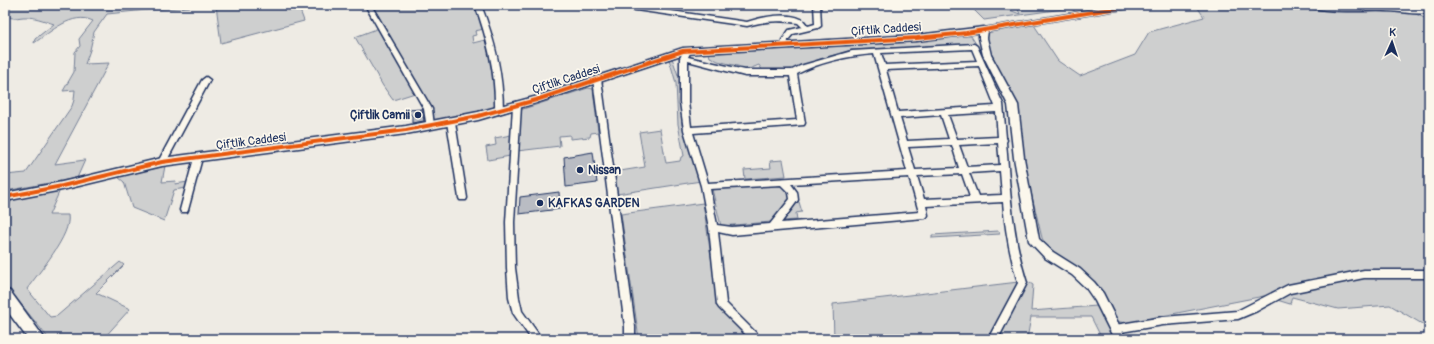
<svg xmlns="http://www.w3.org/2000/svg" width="1434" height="344" viewBox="0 0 1434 344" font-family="Pangolin,sans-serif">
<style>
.green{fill:#cecfcf;stroke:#747f96}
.building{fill:#b9bcc3;stroke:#1b2f5e}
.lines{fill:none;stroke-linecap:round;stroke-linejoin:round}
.minor-casing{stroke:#1b2f5e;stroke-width:3}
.tertiary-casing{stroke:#1b2f5e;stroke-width:3}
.primary-casing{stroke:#1b2f5e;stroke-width:3}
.minor{fill:#fbf7ec;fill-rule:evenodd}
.tertiary{fill:#fbf7ec;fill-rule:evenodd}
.primary{fill:#fbf7ec;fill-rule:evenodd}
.cycleway-casing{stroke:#fbf7ec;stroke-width:6}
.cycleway{stroke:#e8590c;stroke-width:4}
.poi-dot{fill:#1b2f5e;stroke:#fbf7ec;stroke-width:1.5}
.labels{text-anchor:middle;stroke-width:3.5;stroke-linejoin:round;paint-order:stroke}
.street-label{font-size:12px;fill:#1b2f5e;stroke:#fbf7ec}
.poi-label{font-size:12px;font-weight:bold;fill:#1b2f5e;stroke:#fbf7ec;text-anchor:start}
</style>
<rect width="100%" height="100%" fill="#eeebe4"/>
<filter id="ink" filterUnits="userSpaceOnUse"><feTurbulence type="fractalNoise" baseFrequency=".025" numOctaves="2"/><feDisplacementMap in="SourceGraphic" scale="8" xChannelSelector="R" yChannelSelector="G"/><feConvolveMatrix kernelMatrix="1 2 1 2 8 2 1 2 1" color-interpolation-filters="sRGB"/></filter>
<g filter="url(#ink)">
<path class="green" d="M5,5H191L190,7L146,10L107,14L94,32L90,50L85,64L109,63L55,164L85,160L77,178L5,191V175L26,173L72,106L74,100L75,90L63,91L74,72L75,52L80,46L79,39L93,21C72,11 51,32 34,43L35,39L54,24C45,21 33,16 23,17C14,18 14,19 5,16Z
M216,5H298L304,21L221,43Z
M372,5H475L484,29L475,31L476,35L472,36L473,43L485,40L486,42L491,62L495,70L496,107L433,122L431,107Z
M969,5H996L1020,14L1016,5H1117L1076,12L1070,8L984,20Z
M1196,5H1351L1407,10L1429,20V328L1390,305L1338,309L1292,297L1290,304L1264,296L1126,323L1115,321L1093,284L1049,251L1042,238L1026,171L1015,101L990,51L985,39L986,33L990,30L1032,22L1058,61L1080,76L1135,55L1149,32L1204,17Z
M379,28L415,93L393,100L383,86L355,37Z
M971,36L976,44L851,50L820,59L795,69L763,71L759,65L749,69L718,61L710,57L708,50Z
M672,58L678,75H683L680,83L682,125L701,181L617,194L614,172L645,167L639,132L660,129L666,163L680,161L681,157L684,156L678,124L676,83L669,59Z
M588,88L593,89L598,132L591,133L590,137L570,139V135L559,136L560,146L517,151L520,110Z
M511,135L510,156L488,160L486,147L496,145L495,138Z
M783,160L786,176L745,179L744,170L771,168L770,161Z
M165,166L162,182L176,181L175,184L188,182L186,188L174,190L164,221L132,208L124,182L118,177Z
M779,184L787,187L793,197L781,214L771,222L721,226L712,189Z
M60,190L49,215H68C72,235 38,273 27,289L50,317L57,316L120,262L124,265L96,293L130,309L103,339H49L5,284V212L12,200Z
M797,201L799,202L802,212L796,213L797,220L781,221Z
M703,203L717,296L722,310L761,339H639L621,214Z
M999,231L1000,234L932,238V235Z
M1027,281L1033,285L1031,311L1097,306L1114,339H1102L1091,317H1031L1027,339H834L833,304Z"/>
<path class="building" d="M422,109L424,121L412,123V116L407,110Z
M593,152L597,183L566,187L564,157Z
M559,192L560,209L519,214L520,197Z"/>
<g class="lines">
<g class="minor-casing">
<path id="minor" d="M365,5H371L432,109L434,126L433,128H427L424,109Z
M475,5H481C495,40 503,74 503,111L499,114L495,111C496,74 488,40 475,5Z
M612,5H630L747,22C762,17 786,12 801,19C804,20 806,24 808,26L815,24L814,5H820L821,26L818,28L793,34L788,40L787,47H785L782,45V40L789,30L802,27L798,23C778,20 766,21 747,26L615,7Z
M1122,5H1138L1135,7L984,32L981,30L984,28Z
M1307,5L1384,6L1416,9H1429V13C1415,15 1400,11 1386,11C1370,10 1317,14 1307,5Z
M974,44L977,46L1003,104L1006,138L1007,140L1006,142C1010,190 1012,236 1027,283L998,339H988L1018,283C1010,256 1005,229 1003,202L926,206L928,215L927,217L924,218L732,235L718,232L726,303L759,336L761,339H750L719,308L717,305L709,228L701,186L684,130L680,102V58L685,49H687L691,51L688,57L745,70H792L800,66L852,51ZM972,49L977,61L885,65L881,53ZM874,54L907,171L708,183L693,133L804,125L805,123L797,74C820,62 848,56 874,54ZM688,61L745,76H790L797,120L691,127L688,102ZM979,66L995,106L898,112L886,70ZM996,112L998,137L957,139L948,115ZM941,115L949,139L907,141L900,118ZM998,143L1000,165L967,167L959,145ZM952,145L959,168L915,170L908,147ZM1000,171L1002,195L978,196L969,173ZM962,174L970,197L924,199L917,176ZM909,177L919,212L781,223L798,200L797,192L791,184ZM781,185L789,193L790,199L770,224L732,227L717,225L710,189Z
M597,76L601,79L635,327V339H625V327L593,79Z
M206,77L210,80L165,164H159L158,162L159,160L202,80Z
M517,103L521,106L514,222L515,268L519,298L522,311L542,339H531L513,313L509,298L507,268L506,222L513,106Z
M451,119L455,122L467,198L466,200H460L459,198L447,122Z
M198,155L201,156L202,158L188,210L187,212H181L180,210L194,158L195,156Z
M1364,270H1429V278H1364L1290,293L1257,311L1238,319L1163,325L1115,333L1112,332L1110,329L1112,326L1115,325L1163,317L1237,311L1288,285Z"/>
</g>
<g class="tertiary-casing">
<path id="tertiary" d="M984,27L988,30L987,38L991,55L1018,105L1024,158L1039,239L1053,252L1080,269L1094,282L1103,293L1126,339H1114L1095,301L1086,288L1072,275L1045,258L1029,241L1014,158L1008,105L983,55L979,38V33L917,41L684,54L539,102L478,120L406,134L162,166L62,190L5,201V193L62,182L162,158L406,126L478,112L534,97L683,48L917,35Z"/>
</g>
<g class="primary-casing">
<path id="primary" d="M5,290L10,291L45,339H28L5,308Z"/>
</g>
<use href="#minor" class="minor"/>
<use href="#tertiary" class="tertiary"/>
<use href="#primary" class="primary"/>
<g class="cycleway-casing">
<path id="cycleway" d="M5,197L62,186L162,162L406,130L478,116L536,100L683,51L917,38L966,33L1135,5"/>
</g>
<use href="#cycleway" class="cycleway"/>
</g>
</g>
<g class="poi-dot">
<circle cx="418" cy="115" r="4"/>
<circle cx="580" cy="170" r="4"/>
<circle cx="540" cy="203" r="4"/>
</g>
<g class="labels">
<g class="street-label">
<text transform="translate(886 29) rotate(-4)" y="4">Çiftlik Caddesi</text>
<text transform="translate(566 79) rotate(-18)" y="4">Çiftlik Caddesi</text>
<text transform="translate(251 141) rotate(-7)" y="4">Çiftlik Caddesi</text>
</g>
<g class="poi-label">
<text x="410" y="119" text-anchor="end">Çiftlik Camii</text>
<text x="588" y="174">Nissan</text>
<text x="548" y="207">KAFKAS GARDEN</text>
</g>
</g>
<rect width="1434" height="344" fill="none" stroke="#fbf7ec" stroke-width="20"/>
<rect x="10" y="10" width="1414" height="324" fill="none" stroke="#1b2f5e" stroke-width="1.5" filter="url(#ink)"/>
<g transform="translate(1392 42) rotate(3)" stroke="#fbf7ec" stroke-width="3" paint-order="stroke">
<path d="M0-3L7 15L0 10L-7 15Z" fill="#1b2f5e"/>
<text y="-6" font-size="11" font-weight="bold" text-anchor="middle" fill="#1b2f5e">K</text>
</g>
</svg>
